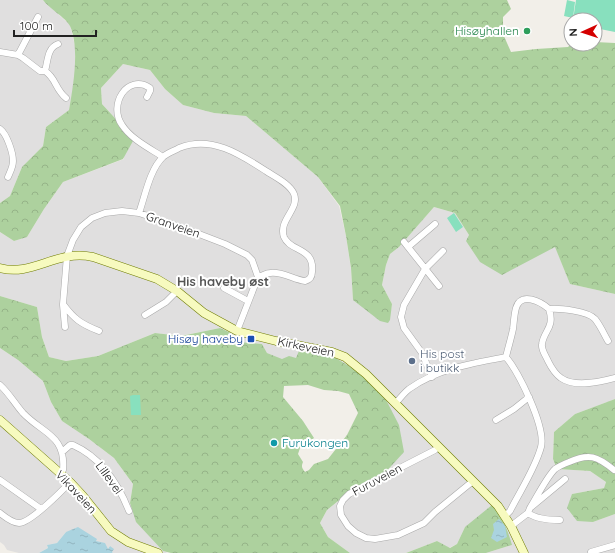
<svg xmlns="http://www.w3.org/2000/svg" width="615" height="553" viewBox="0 0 615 553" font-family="Quicksand,sans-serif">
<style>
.residential{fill:#e0dfdf}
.forest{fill:url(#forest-crowns);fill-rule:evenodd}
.pitch{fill:#88e0be}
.water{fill:url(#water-ripples)}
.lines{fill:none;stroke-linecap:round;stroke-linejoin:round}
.minor-casing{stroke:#a9a9a9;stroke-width:7}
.secondary-casing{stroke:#707d05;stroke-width:9}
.minor{stroke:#fff;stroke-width:6}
.secondary{stroke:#f7fabf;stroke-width:8}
.leisure-dot{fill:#2e9e5b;stroke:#fff;stroke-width:1.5}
.transit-dot{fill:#1a4fb4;stroke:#fff;stroke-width:1.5}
.service-dot{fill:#5c6f8a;stroke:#fff;stroke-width:1.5}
.culture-dot{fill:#0f9aa8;stroke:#fff;stroke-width:1.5}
.labels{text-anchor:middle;stroke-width:4;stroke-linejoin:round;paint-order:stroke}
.leisure-label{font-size:12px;fill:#27864d;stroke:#fff;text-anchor:end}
.street-label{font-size:12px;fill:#222;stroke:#fff}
.transit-label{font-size:12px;fill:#164399;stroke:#fff;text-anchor:end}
.service-label{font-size:12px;fill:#4e5e75;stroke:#fff;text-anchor:start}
.culture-label{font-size:12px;fill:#0d838f;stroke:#fff;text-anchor:start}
.neighbourhood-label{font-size:13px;font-weight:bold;fill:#555;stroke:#fff}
</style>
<defs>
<pattern id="forest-crowns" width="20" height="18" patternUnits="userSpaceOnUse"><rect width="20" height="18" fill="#add19e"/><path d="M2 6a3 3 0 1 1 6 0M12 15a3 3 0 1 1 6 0" fill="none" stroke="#95b388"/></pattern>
<pattern id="water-ripples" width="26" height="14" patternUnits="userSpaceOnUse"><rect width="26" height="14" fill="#aad3df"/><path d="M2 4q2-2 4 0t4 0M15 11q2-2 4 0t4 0" fill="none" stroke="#92b5bf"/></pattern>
</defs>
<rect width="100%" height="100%" fill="#f2efe9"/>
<path class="residential" d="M0,0H43L70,25L75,46V78L69,110L46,127L43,146L22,167L10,196L0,203Z
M123,64L150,70L165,89L183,105L214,113L246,116L318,177L339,206L346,236L351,269L353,300L391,310L392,304L382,285L386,265L390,254L399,247L434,207L455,213L469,235L555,246L570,284L615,294V399L575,414L554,432L553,459L557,469L590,471L606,482L604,488L572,494L593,522L615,514V553H486L512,545L465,527L457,544L449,548L437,541L406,553H350L328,537L320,523L327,510L353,489L399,425L296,358L282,360L267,353L262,344L240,342L231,333L220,328L180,336L155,333L98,356L66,361L49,357L42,337L37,307L0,296V232L14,241L27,237L44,209L63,182L124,159V128L102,104L101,88Z
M0,348L18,360L43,381L51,402L62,421L89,439L114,458L133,484L130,503L163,551L167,552L166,553H113L110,546L108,549L96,541L66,532L57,543L47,545L48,548L39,553H19L7,550L4,545L0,542Z"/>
<path class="forest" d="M43,0H507L511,9L503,17V34L511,52L536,49L568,47L571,44H595V42L615,43V294L570,284L555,247L502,275L480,262L466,241L469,235L455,213L434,207L399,247L390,254L386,265L382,285L392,304L390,320L388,323L380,321L353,300L351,268L346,236L340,206L318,177L246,116L214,113L183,105L165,89L150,70L123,64L101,88L102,104L124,128L133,141L123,159L63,182L44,209L27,237L14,241L0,232V203L10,196L22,167L43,146L46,127L69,110C73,87 80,48 70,26C67,19 49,8 43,0Z
M0,296L37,307L42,337L49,357L66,361L98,356L155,333L181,336L220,328L231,333L240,342L262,344L267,353L282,359L289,356L296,358L299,351L305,350L334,357L357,371L384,396L399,425L404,452L383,475L353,489L327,510L320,523L328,537L350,553H171L163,551L136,522L130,503L133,484L114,458L89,439L62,421L51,402L43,381L18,360L0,348ZM308,385L324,390L338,391L349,394L358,413L347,435L328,459L314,464L309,470L305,472C302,468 301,467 303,462L298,454L301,445L310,441L314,438L303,421L283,397L284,386Z
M615,399V514L593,522L577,521L567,508L572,494L604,488L606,482L590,471L557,469L553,459L554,432L575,414Z
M492,505C503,518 507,528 512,545L486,553H406L437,541L450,548L457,544L465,527Z"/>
<path class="pitch" d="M567,0L575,2L573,18L564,16Z
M576,0H615V32L595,28V20H573Z
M454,213L463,227L456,232L447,218Z
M133,395H140L141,415H131L130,396Z"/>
<path class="water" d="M499,519L505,526L507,537L497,542L491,538L494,530L493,524Z
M78,527L97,539L96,541L105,543L108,549L110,546L114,549L112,552L113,553H39L48,548L47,545L57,543L66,532Z"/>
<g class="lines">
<g class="minor-casing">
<path id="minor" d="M0,52L18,55L23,58L40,71H45C48,61 47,48 58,44
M18,55L38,17
M45,71C56,78 55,89 66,98
M147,97L150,91V88C127,73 108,105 122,125C131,139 149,148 163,157
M0,129C7,134 13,153 13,161C13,167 10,172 8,177
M139,213C145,196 150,169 163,157C167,153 174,151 179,148C211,135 240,154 266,171C275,177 290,184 294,194C300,209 278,220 284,237C290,252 315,247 312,272C312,277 309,280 305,281C294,280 282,271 270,273C266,273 262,276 258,277
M404,242L439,286
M408,247L435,224
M224,288L248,301
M63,305L65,327
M549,309C555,328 544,330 542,344C541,350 546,356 548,361C551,367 555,374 561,378C575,388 600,382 615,378
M145,315L166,302L177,291
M99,331C81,324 74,319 63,304L67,256L73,240L81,227L92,218L105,213L122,211L139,213L186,229L225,244L247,255L252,260L258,277L237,331
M432,377L422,353L404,328L401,317L404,305L425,269L443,251
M0,385C9,393 15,404 23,413C43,434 66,435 63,470L60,473
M396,403C400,398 404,393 409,389C437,369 473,363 506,357C508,348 511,339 513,329C514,322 514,315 516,308C521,291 541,302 549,309C559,308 588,311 595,319C600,325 604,334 608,341
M496,420L514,409L529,397
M438,447L435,450L349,494L343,500L340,506L341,515L348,526L356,533L366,538L375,539L398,535L424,523L435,512L473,481
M62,452L70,445H73C102,458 118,483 129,511
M0,480L41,509
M530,508C537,497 546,478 555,469C559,466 564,464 569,462C589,453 597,456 614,470
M0,513C5,517 12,523 19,523C30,523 62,491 70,482
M528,513C536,519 550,520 560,520
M505,516L510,511C520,491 535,469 541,447C546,427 519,373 506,357
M511,526L528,513L530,508L565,479
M591,552L615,545"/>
</g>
<g class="secondary-casing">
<path id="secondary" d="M0,268C33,277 56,249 93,257L157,279L177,291L204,313L237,331L276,341L332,352L345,357L366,374L498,506L511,526L524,553
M0,420L70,482L83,496L111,531L128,542L158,553"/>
</g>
<use href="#minor" class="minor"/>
<use href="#secondary" class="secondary"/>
</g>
<circle class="leisure-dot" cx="527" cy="31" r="4"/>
<rect class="transit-dot" x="247" y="335" width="8" height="8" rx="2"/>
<circle class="service-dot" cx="412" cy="361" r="4"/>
<circle class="culture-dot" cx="274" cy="443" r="4"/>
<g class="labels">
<g class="leisure-label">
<text x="519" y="35">Hisøyhallen</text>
</g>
<g class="street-label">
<text transform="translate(173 225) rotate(19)" y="4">Granveien</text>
<text transform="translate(306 347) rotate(12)" y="4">Kirkeveien</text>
<text transform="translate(109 478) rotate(54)" y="4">Lillevei</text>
<text transform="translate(377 480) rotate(-28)" y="4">Furuveien</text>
<text transform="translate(76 492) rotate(47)" y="4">Vikaveien</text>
</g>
<g class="transit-label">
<text x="243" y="343">Hisøy haveby</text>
</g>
<g class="service-label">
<text x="420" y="358">His post<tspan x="420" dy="14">i butikk</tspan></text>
</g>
<g class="culture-label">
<text x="282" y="447">Furukongen</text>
</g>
<g class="neighbourhood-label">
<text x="223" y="286">His haveby øst</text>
</g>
</g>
<g transform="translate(583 32) rotate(267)"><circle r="19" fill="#ffffff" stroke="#a7a7a7"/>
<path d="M0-3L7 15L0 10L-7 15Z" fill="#d40000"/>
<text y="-6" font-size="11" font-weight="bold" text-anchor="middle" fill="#222222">N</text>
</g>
<path d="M14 30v6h82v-6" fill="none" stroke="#222222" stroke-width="2"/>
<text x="20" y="30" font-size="12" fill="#222222" stroke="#ffffff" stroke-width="3" paint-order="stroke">100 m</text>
</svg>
